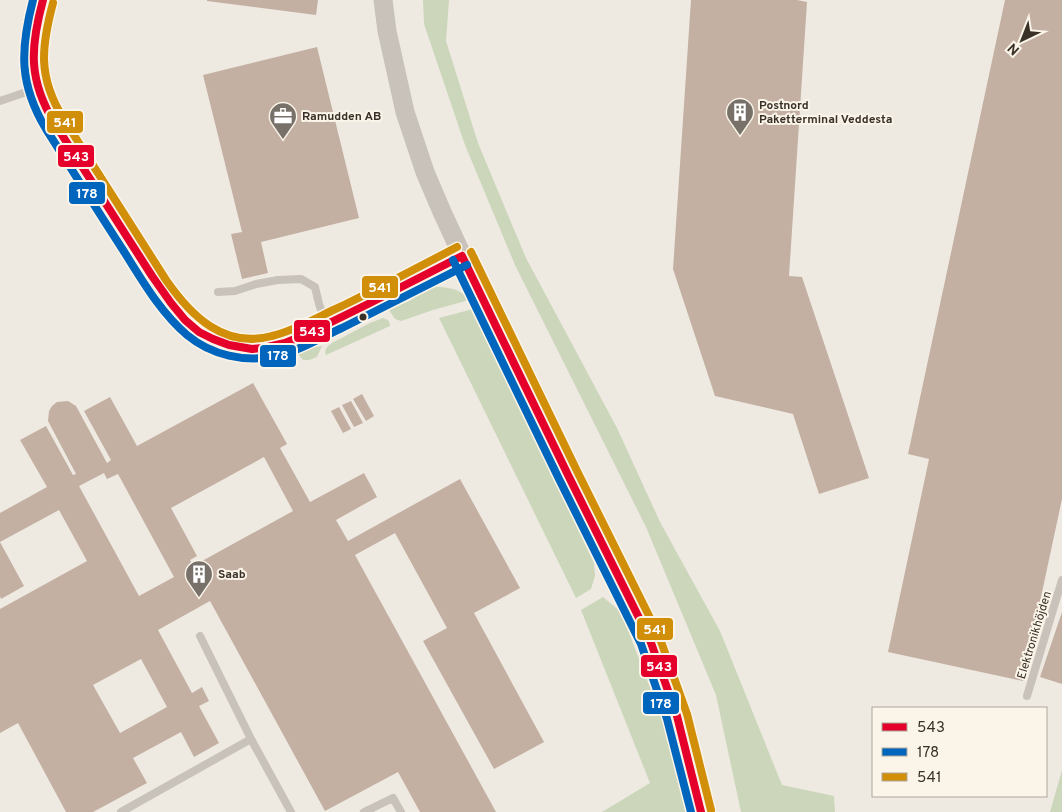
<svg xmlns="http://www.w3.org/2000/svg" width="1062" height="812" viewBox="0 0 1062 812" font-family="Overpass,sans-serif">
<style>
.green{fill:#ccd6bb}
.building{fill:#c4b0a2;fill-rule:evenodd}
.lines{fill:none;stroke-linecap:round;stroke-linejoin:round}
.service{stroke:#c8c2ba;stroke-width:8}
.minor{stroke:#c8c2ba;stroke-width:15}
.tertiary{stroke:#c8c2ba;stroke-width:19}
.bus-1-casing{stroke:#fbf5e9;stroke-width:11}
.bus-2-casing{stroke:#fbf5e9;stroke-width:11}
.bus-3-casing{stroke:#fbf5e9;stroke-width:11}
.bus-1{stroke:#e4002b;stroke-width:8}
.bus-2{stroke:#0065bd;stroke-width:8}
.bus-3{stroke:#d18e08;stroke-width:8}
.bus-dot{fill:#393028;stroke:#fbf5e9;stroke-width:2}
.labels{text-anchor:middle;stroke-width:4;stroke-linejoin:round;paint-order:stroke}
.poi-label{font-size:12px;font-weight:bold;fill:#393028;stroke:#fbf5e9;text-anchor:start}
.street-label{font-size:12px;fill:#393028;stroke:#fbf5e9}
.line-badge{stroke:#fbf5e9;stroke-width:2}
.badge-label{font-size:14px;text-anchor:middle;font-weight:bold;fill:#fff}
</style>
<rect width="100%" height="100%" fill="#eeeae2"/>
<path class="green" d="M423,0H449L446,41L478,143L526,258L617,428L660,522L720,631L782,785L834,796L835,812H741L716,695L646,527L515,265L465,145L424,24Z
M433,287C447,287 460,288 469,300L433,310L401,321L395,319L389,310L411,300L422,292Z
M473,309L514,396L594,563L595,576L591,589L576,598L439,318Z
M383,318L388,320L390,324V326L326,355C324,350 327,346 332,343L370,323Z
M322,346L317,357L309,360H303L298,354L299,352L314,347Z
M603,597L621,612L679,763L685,812H602L650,783L581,610Z
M1062,770V812H1050Z"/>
<path class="building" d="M207,0H318L316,15L207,1Z
M691,0H797L807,2L789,276L802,277L869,478L819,494L793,414L715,396L673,269Z
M1005,0H1062V499L1023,681L888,652L929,459L908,454Z
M317,47L359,218L261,242L268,273L242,279L231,234L242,232L203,75Z
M253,383L287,444L280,448L310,502L364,473L377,497L336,520L348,541L460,479L520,588L474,613L544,742L494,769L423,641L447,628L395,533L355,555L496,812H420L398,772L325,811L210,601L158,630L192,693L202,687L209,701L199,706L219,743L194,757L181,732L133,758L147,783L93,812H66L18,723L0,733V609L87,561L59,510L0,542L24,586L1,599L0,596V513L47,487L20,440L46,426L73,475L76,474L48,421L49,411L52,406L57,402L68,401L76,406L107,463L111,460L84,411L110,397L137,446ZM264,457L293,511L193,566L190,560L197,556L171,508ZM104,473L107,479L118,474L174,577L139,596L79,486ZM141,659L167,707L120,733L93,685Z
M362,394L374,416L366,421L353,399Z
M351,401L363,423L354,427L342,405Z
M339,407L351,429L343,433L331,411Z
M1062,612V684L1040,677Z"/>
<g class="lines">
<path class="service" d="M0,101L38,88
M218,292L235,291L256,284L278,280L301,279L315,287L319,304L326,324
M200,636L251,739
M1027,696L1062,580
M121,812L251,739L291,812
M364,812L393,798L401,812"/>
<path class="minor" d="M43,0C35,29 29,60 38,89C44,109 56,126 67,143C77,159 87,175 97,191C111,213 126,236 140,258C155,282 171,308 193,327C209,340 232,348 252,349C281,350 312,331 337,319C379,299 421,277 462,256"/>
<path class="tertiary" d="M383,0L387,31L405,112L425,172L442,212L488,311L650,640L677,716L701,812"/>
<g class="bus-1-casing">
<path id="bus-1" d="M43,0C30,48 28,80 55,124L152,276L171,303L185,320L199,332L213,339L229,345L252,349L263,348L285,343L307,334L368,304L462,256
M462,256L568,475L650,640L677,716L701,812"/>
</g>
<g class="bus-2-casing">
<path id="bus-2" d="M33,0C20,50 19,84 46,129C72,170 97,210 123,250C142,280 160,312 187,335C211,355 245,363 276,356C299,351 320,338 342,328C383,307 425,286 467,265
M453,260L559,479L641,644L667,719L691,812"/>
</g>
<g class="bus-3-casing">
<path id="bus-3" d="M53,3C41,48 38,77 63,118L166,280C191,316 224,349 272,336C297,330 319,316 342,306C381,287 419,267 457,247
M471,252L577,471L659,636L687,714L711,810"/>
</g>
<use href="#bus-1" class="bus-1"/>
<use href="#bus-2" class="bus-2"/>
<use href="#bus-3" class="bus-3"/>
</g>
<defs>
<g id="building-pin" transform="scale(1.4375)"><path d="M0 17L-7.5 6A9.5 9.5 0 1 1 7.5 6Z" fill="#787169" stroke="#fbf5e9"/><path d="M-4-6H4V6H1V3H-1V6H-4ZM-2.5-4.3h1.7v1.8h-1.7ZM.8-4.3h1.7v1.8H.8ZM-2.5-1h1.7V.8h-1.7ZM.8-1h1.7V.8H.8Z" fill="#fff"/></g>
<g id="office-pin" transform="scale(1.4375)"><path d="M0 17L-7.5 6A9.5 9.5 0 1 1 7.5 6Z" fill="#787169" stroke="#fbf5e9"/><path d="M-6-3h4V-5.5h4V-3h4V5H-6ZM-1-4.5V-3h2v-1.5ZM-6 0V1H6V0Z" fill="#fff"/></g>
</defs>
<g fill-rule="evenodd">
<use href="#building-pin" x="740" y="112"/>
<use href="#office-pin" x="283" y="116"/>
<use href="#building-pin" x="199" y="574"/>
</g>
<circle class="bus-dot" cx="363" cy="317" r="4.5"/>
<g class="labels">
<g class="poi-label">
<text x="759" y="109">Postnord<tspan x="759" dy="14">Paketterminal Veddesta</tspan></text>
<text x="302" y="120">Ramudden AB</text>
<text x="218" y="578">Saab</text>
</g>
<g class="street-label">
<text transform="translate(1034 635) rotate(-73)" y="4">Elektronikhöjden</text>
</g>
</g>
<g class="line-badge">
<rect x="46" y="110" width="38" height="24" rx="5" fill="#d18e08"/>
<rect x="57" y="144" width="38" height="24" rx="5" fill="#e4002b"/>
<rect x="68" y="181" width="38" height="24" rx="5" fill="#0065bd"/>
<rect x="361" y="275" width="38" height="24" rx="5" fill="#d18e08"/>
<rect x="293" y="319" width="38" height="24" rx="5" fill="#e4002b"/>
<rect x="259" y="344" width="38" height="24" rx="5" fill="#0065bd"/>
<rect x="636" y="617" width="38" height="24" rx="5" fill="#d18e08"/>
<rect x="640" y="654" width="38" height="24" rx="5" fill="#e4002b"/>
<rect x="642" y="691" width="38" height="24" rx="5" fill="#0065bd"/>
</g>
<g class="badge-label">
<text x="65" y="127">541</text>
<text x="76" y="161">543</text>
<text x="87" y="198">178</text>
<text x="380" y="292">541</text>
<text x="312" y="336">543</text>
<text x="278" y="360">178</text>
<text x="655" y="634">541</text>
<text x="659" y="671">543</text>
<text x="661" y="708">178</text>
</g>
<rect x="872" y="707" width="175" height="90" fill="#fbf5e9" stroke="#ada69c"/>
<rect x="882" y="723" width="25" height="8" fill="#e4002b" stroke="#ada69c"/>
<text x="917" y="732" font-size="15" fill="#393028">543</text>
<rect x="882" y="748" width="25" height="8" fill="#0065bd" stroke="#ada69c"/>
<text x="917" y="757" font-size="15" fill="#393028">178</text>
<rect x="882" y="773" width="25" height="8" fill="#d18e08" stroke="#ada69c"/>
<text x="917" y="782" font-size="15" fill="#393028">541</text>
<g transform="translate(1022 40) rotate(223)" stroke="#fbf5e9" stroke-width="4" paint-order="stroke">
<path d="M0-4L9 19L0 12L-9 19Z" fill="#393028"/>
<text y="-8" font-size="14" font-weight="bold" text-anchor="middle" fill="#393028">N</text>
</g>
</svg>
